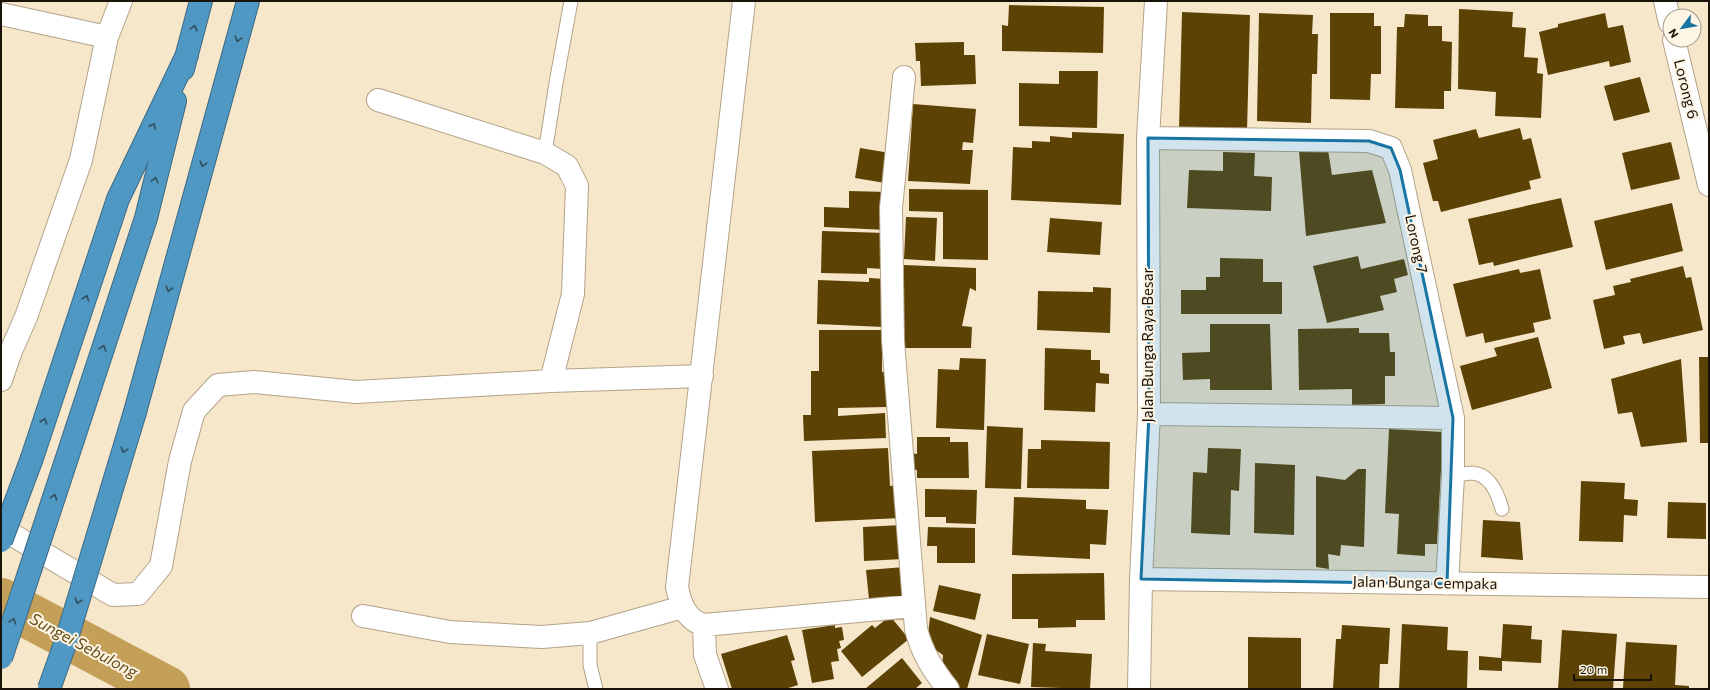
<svg xmlns="http://www.w3.org/2000/svg" width="1710" height="690" viewBox="0 0 1710 690" font-family="Commissioner,sans-serif">
<style>
.lines{fill:none;stroke-linecap:round;stroke-linejoin:round}
.river{stroke:#c39f57;stroke-width:46}
.building{fill:#5c4204}
.service-casing{stroke:#b2a389;stroke-width:15}
.minor-casing{stroke:#b2a389;stroke-width:24}
.motorway-casing{stroke:#3c6983;stroke-width:24}
.service{stroke:#fff;stroke-width:13}
.minor{stroke:#fff;stroke-width:22}
.motorway{stroke:#4f98c4;stroke-width:22}
.motorway-bridge-casing{stroke:#3c6983;stroke-width:24;stroke-linecap:butt}
.motorway-bridge{stroke:#4f98c4;stroke-width:22}
.oneway{stroke:#314f5d}
.marked{fill:#1874a2;fill-opacity:0.2;stroke:#1874a2;stroke-width:3;stroke-linejoin:round}
.labels{text-anchor:middle;stroke-width:4;stroke-linejoin:round;paint-order:stroke}
.street-label{font-size:15px;fill:#191309;stroke:#fef5e4}
.water-label{font-size:16px;font-style:italic;fill:#684f18;stroke:#fef5e4}
</style>
<rect width="100%" height="100%" fill="#f6e7cb"/>
<g class="lines">
<path class="river" d="M1,601L167,689"/>
</g>
<path class="building" d="M1009,5L1104,7L1103,53L1002,51V25L1008,26Z
M1459,9L1513,12L1512,27L1526,28L1524,57L1538,58L1537,73L1543,74L1541,118L1495,116L1496,92L1458,89Z
M1182,12L1250,15L1247,131L1179,129Z
M1259,13L1313,15L1312,34H1318L1317,74H1312L1311,123L1257,121Z
M1330,13H1374V26H1381V74H1371L1370,100L1330,99Z
M1605,13L1608,28L1623,25L1631,62L1610,67L1609,61L1548,75L1539,32L1558,27V24Z
M1405,14L1428,15V26H1442V41L1452,42L1451,91H1444V109L1395,108L1397,27H1404Z
M964,42V55H975L976,84L921,86L920,61H916L915,43Z
M1059,71H1098L1097,128L1019,126V83L1059,84Z
M1640,77L1650,112L1614,121L1604,86Z
M913,104L976,109L973,143L963,142L962,150H973L970,184L908,181Z
M1520,128L1523,140L1531,138L1541,178L1529,181L1531,189L1441,212L1438,201H1433L1423,163L1438,159L1433,140L1476,129L1479,138Z
M1072,132L1124,134L1121,205L1011,200L1013,147L1032,148V141L1050,142V136L1072,138Z
M1671,142L1680,179L1631,190L1622,153Z
M860,148L890,153L885,183L855,178Z
M1328,150L1332,175L1372,170L1386,223L1306,236L1299,151Z
M1223,152L1255,153L1254,176L1272,177L1271,211L1187,208L1189,170L1223,171Z
M909,189L988,190V260L943,259V212L909,211Z
M849,191L888,192L886,230L824,227V207L849,208Z
M1561,198L1573,247L1494,266L1493,262L1479,265L1468,219Z
M1672,203L1683,251L1606,270L1594,221Z
M906,217L937,218L935,261L904,259Z
M1050,218L1102,222L1100,255L1047,252Z
M822,231L885,233L884,269L867,268V274L821,273Z
M1358,256L1361,269L1404,259L1408,275L1394,279L1397,292L1380,296L1384,310L1327,323L1313,266Z
M1220,258L1263,259V282H1282V314H1181V290H1206V277H1220Z
M904,265L976,268V291L970,288L962,326L972,327L971,348H901Z
M1683,266L1686,278L1691,277L1703,330L1643,344L1640,333L1623,336L1625,344L1604,349L1593,300L1615,295L1613,286L1631,282L1630,279Z
M1519,269L1520,273L1540,269L1551,319L1533,323L1535,332L1485,343L1483,333L1466,337L1453,284Z
M869,278L885,279L884,327L817,324L818,280L869,282Z
M1093,287L1111,288L1110,333L1037,330L1038,291L1093,292Z
M1210,324H1270L1272,390H1210V379L1183,380L1182,353L1210,352Z
M1359,328V333H1389L1390,352H1395V376H1385V404L1352,405V389L1299,390L1298,329Z
M819,330H882V372L887,371V407L838,408V416L885,413L886,438L804,441L803,415H811V371H819Z
M1538,337L1552,388L1472,410L1460,366L1497,356L1494,348Z
M1045,348L1091,350V360H1100V373L1109,374V384L1096,383L1095,412L1044,410Z
M1699,357H1709V443H1700Z
M960,358L986,359L984,430L936,428L938,369L959,370Z
M1681,359L1687,442L1641,447L1632,412L1618,414L1611,379Z
M987,426L1023,428L1021,489L985,488Z
M1389,429L1443,432L1437,544H1425V556L1397,554L1399,514L1385,513Z
M917,437H950V442H968L969,478H917V470H911V453L917,454Z
M1041,440L1110,442L1109,489L1027,488L1028,449H1041Z
M888,448L890,486L899,485L901,518L815,522L812,451Z
M1208,448L1241,449L1239,491L1231,490L1230,535L1191,533L1193,472L1207,473Z
M1255,463L1295,465L1294,535L1254,533Z
M1358,469H1366L1364,547L1341,545L1340,556L1328,554L1329,569L1316,567V476L1345,480Z
M1581,481L1625,483L1624,499L1638,500L1637,516L1624,515L1623,542L1579,541Z
M925,489L977,490L976,524L946,523V517H925Z
M1014,497L1086,500V509L1108,510L1106,545L1090,544V559L1012,555Z
M1668,502L1706,503V539L1667,538Z
M1483,520L1520,522L1523,560L1481,557Z
M902,525L904,559L864,561L863,527Z
M928,527L975,528V563H937V546H927Z
M905,567L908,596L869,599L866,570Z
M1104,573L1105,620H1076V627L1038,628V619H1012V574Z
M939,585L981,594L975,620L933,611Z
M890,616L909,639L862,677L841,651L872,625L875,628Z
M930,617L982,635L967,689H961L942,668L943,655L927,644Z
M1402,624L1448,627L1447,650L1468,651L1467,689H1399Z
M1503,624L1532,626L1531,639L1542,640L1541,663L1502,661V671L1479,670V656L1501,658Z
M835,625V628L842,627L844,640L839,641L841,648L837,649L839,661L831,662L834,679L812,683L802,630Z
M1342,625L1390,628L1388,664H1380L1379,689H1333L1336,639H1341Z
M1562,630L1617,634L1613,689H1558Z
M987,634L1029,644L1020,684L978,675Z
M787,635L795,660L791,661L798,685L785,689H732L721,654Z
M1248,637L1301,638V689H1248Z
M1626,642L1677,645L1675,685L1689,686V689L1623,688Z
M1033,643L1046,644L1045,651L1092,654L1090,689L1031,687Z
M902,658L922,683L915,689H865Z"/>
<g class="lines">
<g class="service-casing">
<path id="service" d="M545,153L556,83L571,1
M1453,476C1459,475 1466,473 1472,473C1490,474 1498,494 1502,509
M590,633V665L596,689"/>
</g>
<g class="minor-casing">
<path id="minor" d="M744,1L677,587C680,603 686,620 704,625L914,606
M1665,1L1670,23
M1,14L107,37
M1674,40L1709,185
M904,77L891,208L893,341L916,629C922,653 933,670 948,689
M378,100L545,153L567,166L577,186L573,294L551,381
M1148,138L1369,141L1391,148L1400,170L1453,418V476L1447,584
M1,380L11,351L26,317L81,160L107,37L121,1
M1149,414L1453,418
M1,528L113,595L138,594L161,566L180,461L194,411L218,385L254,382L356,392L551,381L702,376
M1141,579L1709,587
M363,616L450,632L542,637L590,633L683,607
M704,625L705,655L717,689
M1139,689L1141,579L1149,414L1148,138L1156,1"/>
</g>
<g class="motorway-casing">
<path id="motorway" d="M183,69L201,1
M91,385L146,218L175,101
M135,412L248,1
M32,458L118,199L187,55"/>
</g>
<use href="#service" class="service"/>
<use href="#minor" class="minor"/>
<use href="#motorway" class="motorway"/>
<g class="motorway-bridge-casing">
<path id="motorway-bridge" d="M1,541L32,458
M1,658L91,385
M49,689L66,641L135,412"/>
</g>
<use href="#motorway-bridge" class="motorway-bridge"/>
</g>
<defs><path id="oneway-chevron" d="M-2-3.5L2.5 0L-2 3.5" fill="none" stroke-width="1.6" stroke-linecap="round" stroke-linejoin="round"/></defs>
<g class="oneway">
<use href="#oneway-chevron" transform="translate(194 28) rotate(-75)"/>
<use href="#oneway-chevron" transform="translate(238 39) rotate(105)"/>
<use href="#oneway-chevron" transform="translate(153 126) rotate(-64)"/>
<use href="#oneway-chevron" transform="translate(203 164) rotate(105)"/>
<use href="#oneway-chevron" transform="translate(155 180) rotate(-76)"/>
<use href="#oneway-chevron" transform="translate(169 289) rotate(105)"/>
<use href="#oneway-chevron" transform="translate(86 298) rotate(-72)"/>
<use href="#oneway-chevron" transform="translate(103 348) rotate(-72)"/>
<use href="#oneway-chevron" transform="translate(44 421) rotate(-71)"/>
<use href="#oneway-chevron" transform="translate(124 450) rotate(107)"/>
<use href="#oneway-chevron" transform="translate(54 497) rotate(-72)"/>
<use href="#oneway-chevron" transform="translate(78 601) rotate(107)"/>
<use href="#oneway-chevron" transform="translate(13 621) rotate(-72)"/>
</g>
<path class="marked" d="M1148,138L1369,141L1391,148L1400,170L1453,418L1447,584L1141,579L1149,414Z"/>
<g class="labels">
<g class="street-label">
<text transform="translate(1686 89) rotate(76)" y="5">Lorong 6</text>
<text transform="translate(1416 244) rotate(78)" y="5">Lorong 7</text>
<text transform="translate(1148 345) rotate(-90)" y="5">Jalan Bunga Raya Besar</text>
<text transform="translate(1425 583) rotate(1)" y="5">Jalan Bunga Cempaka</text>
</g>
<g class="water-label">
<text transform="translate(84 645) rotate(28)" y="6">Sungei Sebulong</text>
</g>
</g>
<rect width="1710" height="690" fill="none" stroke="#191309" stroke-width="4"/>
<g transform="translate(1682 28) rotate(238)"><circle r="19" fill="#fef5e4" stroke="#a29b8c"/>
<path d="M0-3L7 15L0 10L-7 15Z" fill="#1874a2"/>
<text y="-6" font-size="11" font-weight="bold" text-anchor="middle" fill="#191309">N</text>
</g>
<path d="M1574 674v6h77v-6" fill="none" stroke="#191309" stroke-width="2"/>
<text x="1580" y="674" font-size="12" fill="#191309" stroke="#fef5e4" stroke-width="3" paint-order="stroke">20 m</text>
</svg>
